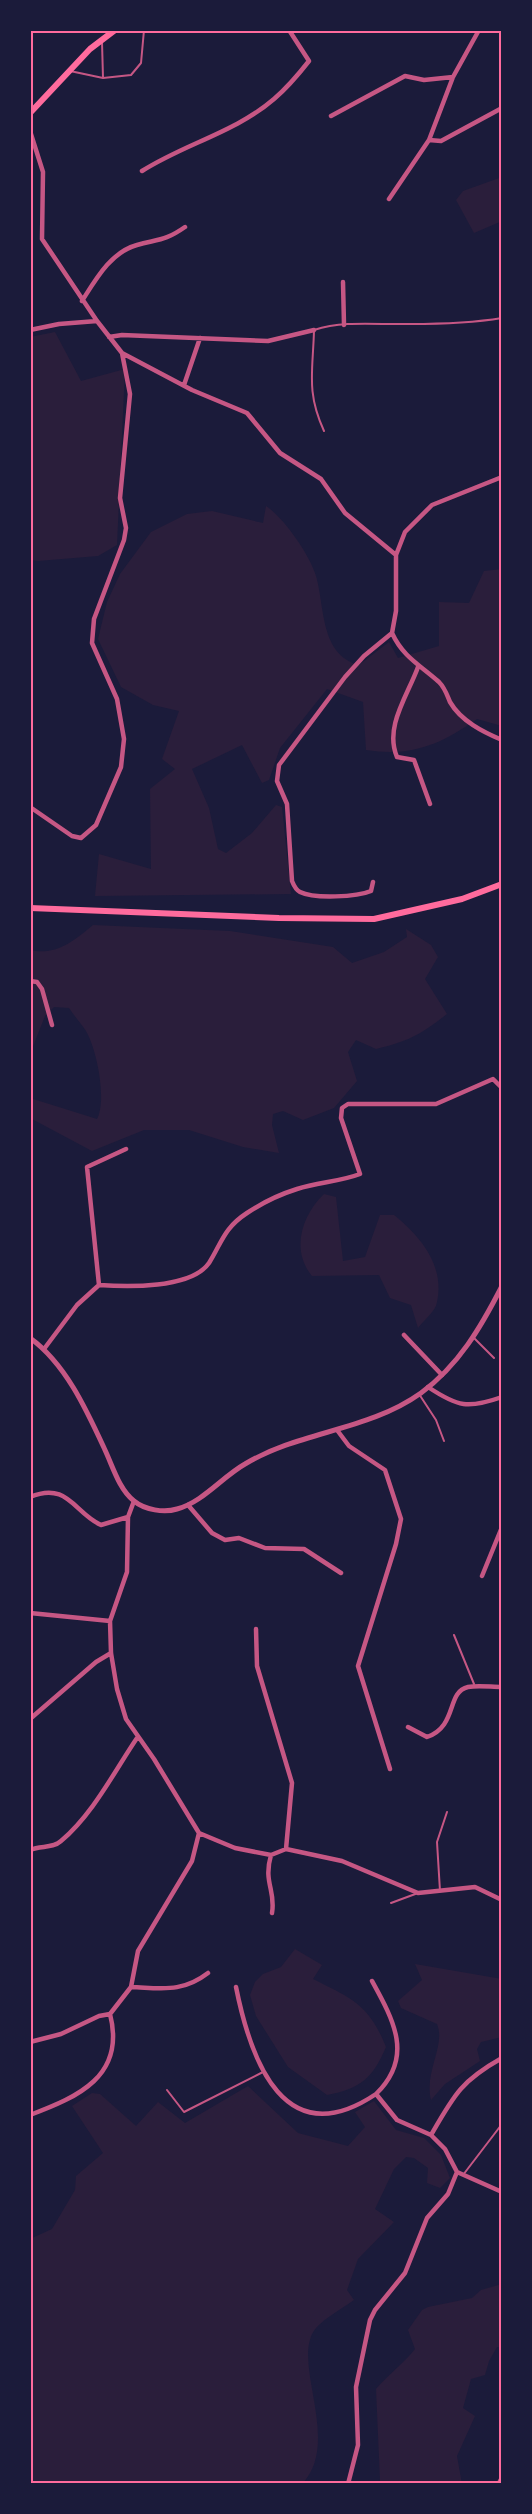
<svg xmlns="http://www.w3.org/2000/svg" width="532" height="2514" viewBox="0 0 532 2514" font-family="Roboto,sans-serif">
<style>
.green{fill:#2a1e3b}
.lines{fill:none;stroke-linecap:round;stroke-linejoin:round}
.service{stroke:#c65784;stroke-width:2}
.minor{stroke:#c65784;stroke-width:4.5}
.tertiary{stroke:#c65784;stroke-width:5}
.secondary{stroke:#ff6b9d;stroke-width:6}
.neatline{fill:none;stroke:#ff6b9d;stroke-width:2}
</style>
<rect width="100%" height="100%" fill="#1b1b3a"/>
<path class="green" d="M502,177V221L474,233L456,200L463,191Z
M55,332L81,381L125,369L117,545L98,556L38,561L30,560V337Z
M266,506C284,518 310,555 316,576C325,607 320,655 359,665L389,642L398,658L439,646V602L469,603L484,571L502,569V726L477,719C440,745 411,757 366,750L363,702L327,689L280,748L269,780L262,783L242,745L192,769L209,808L218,849L226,853L252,833L276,805L282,807L291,894L95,896L99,854L151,869L150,789L175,769L162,759L179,711L153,705L121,687L98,639L107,602L120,574L151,532L187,514L212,511L263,523Z
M93,925L230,931L333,947L352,963L384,952L407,937L406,929L431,945L438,957L425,979L447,1014C420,1035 409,1041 376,1049L356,1040L348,1052L357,1081L334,1108L303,1120L283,1111L273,1114L272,1125L279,1153L243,1147L189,1130H144L92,1151L32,1119L30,1098L97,1119C107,1100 97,1050 86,1031C81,1023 74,1016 69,1008L54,1007L45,1016L30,1054V950C56,956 74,941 93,925Z
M324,1194L336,1197L343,1261L365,1257L380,1215H394C420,1236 445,1265 437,1302C436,1311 423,1321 418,1328L411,1305L390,1298L379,1275L312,1276C291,1251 301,1216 324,1194Z
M295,1949L322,1965L313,1979C351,1998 369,2004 386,2047C373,2078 360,2089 327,2095L288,2067L256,2016L250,1995L255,1982L263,1974L281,1967Z
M415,1964L502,1979V2037L481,2042L477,2049L480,2061L445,2084L431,2100C424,2071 446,2046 437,2024L401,2008L398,2001L422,1980Z
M248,2086L298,2133L348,2146L365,2127L355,2112L374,2101L396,2130L424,2138L441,2155L450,2178L440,2188L427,2183L428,2168L414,2158L406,2157L394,2169L375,2209L394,2222L358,2259L347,2290L354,2300C343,2308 326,2317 316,2328C289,2360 343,2441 302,2484H30V2239L52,2229L75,2190L76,2176L103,2153L72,2106L92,2093L100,2094L136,2126L158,2102L185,2123Z
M502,2284V2347H497L489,2361L485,2375L471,2379L463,2408L475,2416L457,2456L462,2484H383L380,2481L376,2389C389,2374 403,2364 415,2349L408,2330L422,2310L428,2307L472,2298L481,2290Z"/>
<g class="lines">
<path class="service" d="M102,42L103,78
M70,71L103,78L131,75L141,63L144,30
M324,431C306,392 313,371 314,330C345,320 378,325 410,324C440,324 472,323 502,318
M474,1338L494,1358
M419,1394L436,1420L444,1441
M454,1635L474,1684
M440,1891L437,1842L447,1812
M391,1903L418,1893
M167,2090L184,2112L263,2072
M463,2175L502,2124
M502,2214V2226
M497,2484L502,2475"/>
<path class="minor" d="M331,116L405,76L424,80L453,77
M30,131L43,172L42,239L97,321L122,353L192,390L247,413L280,453L321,479L345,513L396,555
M429,140L441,141L502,108
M142,171C184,144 236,132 274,99C287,88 298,75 309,61L289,30
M389,199L429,140L453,77L479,30
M343,282L344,325
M82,301C96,279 111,252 137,245C159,239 165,241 185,227
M30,330L59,324L97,321
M109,337L122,335L268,341L314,330
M184,385L200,338
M392,633C403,657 420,665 439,682C445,688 447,695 450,702C461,721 483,732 502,740
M418,667C408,695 384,727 397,757L414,760L430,804
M30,807L72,836L81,838L96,825L121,767L124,739L117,699L92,643L94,619L124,540L126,528L120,498L130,394L122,353
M373,882L371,891C357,897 314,899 300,892C296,890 294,886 292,881L287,804L277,781L279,765L345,677L364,656L392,633L396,611V555L405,532L432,505L502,477
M30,981L37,982L42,989L52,1025
M99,1285L87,1167L126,1149
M404,1335L442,1375
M44,1349L77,1305L99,1285C126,1287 191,1289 209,1263C222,1242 224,1228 247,1213C262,1203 281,1194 297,1189C318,1182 339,1182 360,1174L341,1118L342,1108L348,1104H436L493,1079L502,1088
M428,1387C458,1407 468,1409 502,1397
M337,1430L349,1446L385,1470L401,1519L396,1544L358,1666L390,1769
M30,1497C68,1481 74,1513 101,1525L128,1517
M134,1501L128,1517L127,1572L110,1621L111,1653L117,1689L126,1719L154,1759L199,1833L235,1848L271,1855L286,1849L342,1861L418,1893L475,1887L502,1900
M188,1505L212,1533L225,1540L239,1538L265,1548L304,1549L341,1573
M482,1576L502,1527
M30,1613L110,1621
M256,1629L257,1666L292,1783L286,1849
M30,1719L96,1662L111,1653
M408,1727L427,1737C458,1726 446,1692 468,1687C478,1685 491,1687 502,1687
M30,1850C41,1845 52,1849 61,1841C93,1814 114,1772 137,1738
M271,1855C263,1883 276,1890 272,1913
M372,1981C394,2021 414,2057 376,2094
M131,1987C162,1988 182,1993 208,1973
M236,1987C251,2062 285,2155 376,2094L397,2120L431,2135
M30,2042L61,2034L99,2016L110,2014L131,1987L138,1951L192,1861L199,1833
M30,2115C78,2097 126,2076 110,2014
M457,2172L502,2192
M348,2484L358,2445L356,2387L370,2320L375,2310L405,2273L427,2218L448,2194L457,2172L445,2149L431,2135C454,2095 461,2081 502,2058"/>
<path class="tertiary" d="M30,1338C66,1364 87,1411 105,1450C113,1467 119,1489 134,1501C145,1510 164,1513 177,1509C203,1502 222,1477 245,1464C300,1431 368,1431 421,1393C459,1365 481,1327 502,1286"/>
<path class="secondary" d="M30,113L90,49L115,30
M30,908L279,918L374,919L462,899L502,884"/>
</g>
<rect width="532" height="2514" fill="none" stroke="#1b1b3a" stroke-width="63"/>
<rect x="32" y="32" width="468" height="2450" class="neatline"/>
</svg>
